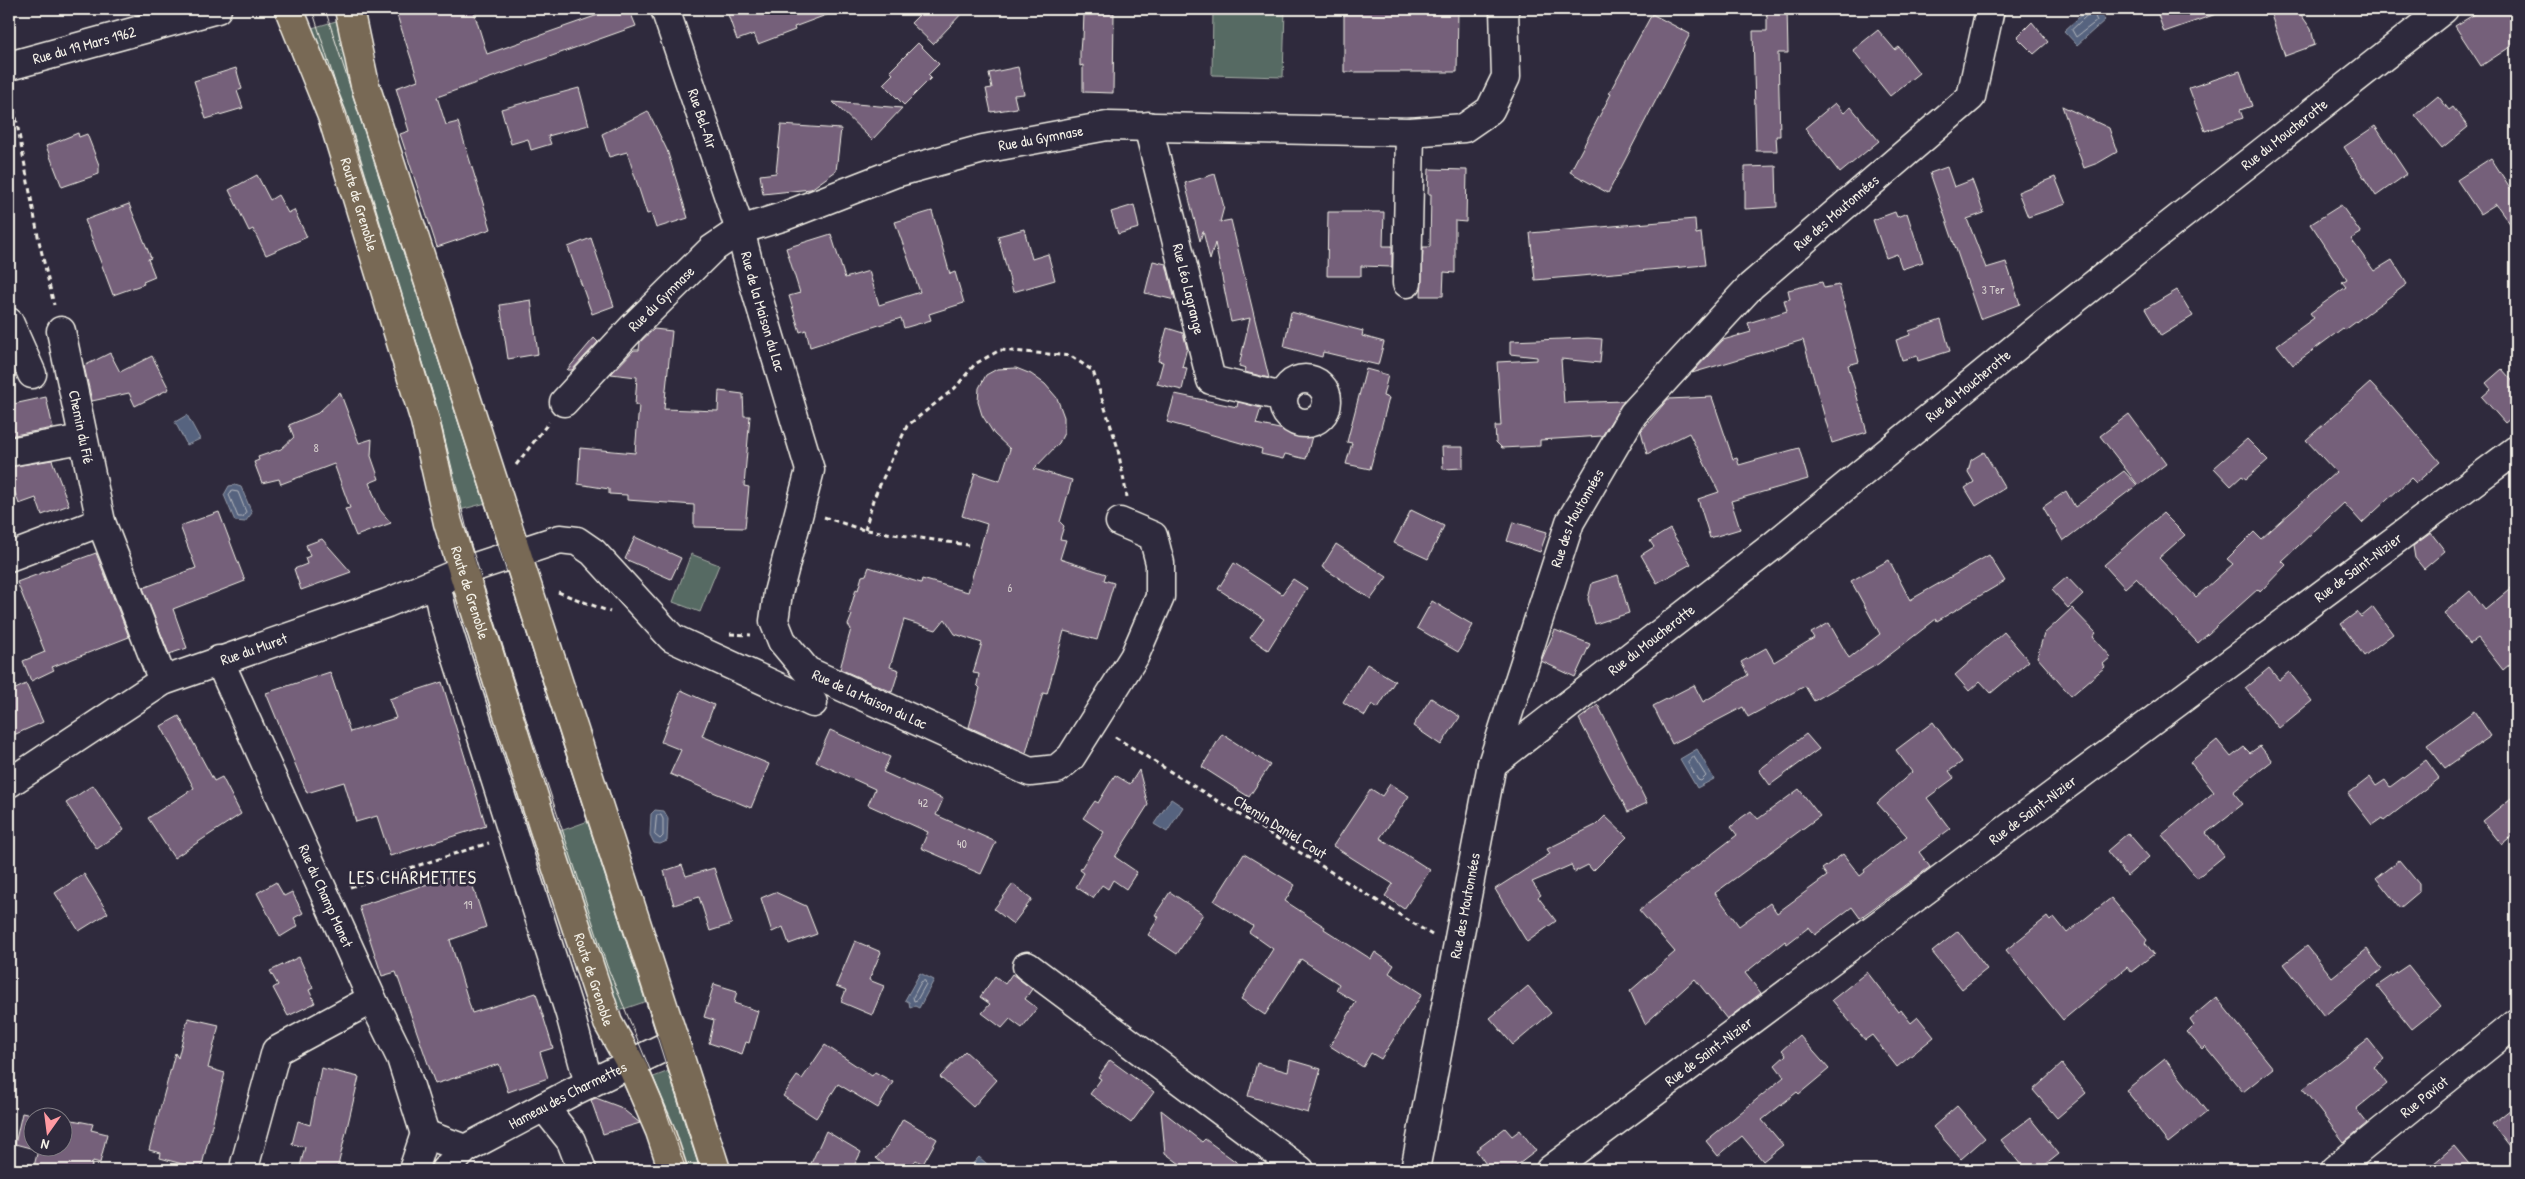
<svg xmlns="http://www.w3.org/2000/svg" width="2525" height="1179" viewBox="0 0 2525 1179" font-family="'Patrick Hand',sans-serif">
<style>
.green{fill:#576a64;stroke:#a6aea6}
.water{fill:#56637f;stroke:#959ca9}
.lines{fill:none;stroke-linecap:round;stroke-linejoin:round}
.shore{stroke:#b5b8be;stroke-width:1}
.building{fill:#74617a;stroke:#f4f1e8}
.minor-casing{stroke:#f4f1e8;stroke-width:31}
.major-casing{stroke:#f4f1e8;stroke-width:31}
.path{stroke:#f4f1e8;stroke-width:3;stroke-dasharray:5 4;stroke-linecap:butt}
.minor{stroke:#2f2a3d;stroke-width:28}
.major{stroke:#786954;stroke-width:28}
.tram{stroke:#f4f1e8;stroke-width:1}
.labels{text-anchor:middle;stroke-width:5;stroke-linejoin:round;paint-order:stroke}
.number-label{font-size:12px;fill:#d4cdcc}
.street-label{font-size:15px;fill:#f4f1e8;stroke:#2f2a3d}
.quarter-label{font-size:18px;letter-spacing:1px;fill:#f4f1e8;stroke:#2f2a3d}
</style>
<rect width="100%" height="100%" fill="#2f2a3d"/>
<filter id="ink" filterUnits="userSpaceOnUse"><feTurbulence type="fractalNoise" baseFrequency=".02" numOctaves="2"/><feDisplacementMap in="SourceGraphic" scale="10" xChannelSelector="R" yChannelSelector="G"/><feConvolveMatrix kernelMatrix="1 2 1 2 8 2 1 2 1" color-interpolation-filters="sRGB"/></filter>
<g filter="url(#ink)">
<path class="green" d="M1213,9H1285L1283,77L1212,75Z
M336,21L490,502L456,511L312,28Z
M691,554L719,565L700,612L673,602Z
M594,819L653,999L615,1012L555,833Z
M669,1071H673L707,1170H679L651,1078Z"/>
<path class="water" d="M2088,9H2096L2105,20L2077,45L2064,31Z
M187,415L200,439L187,445L175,422Z
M235,485L241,487L252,513L245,522L235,521L224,495L229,486Z
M1697,749L1714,779L1697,788L1680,759Z
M1171,799L1183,807L1167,832L1154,824Z
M655,810L664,811L668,818L667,841L660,844L654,843L650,835L651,814Z
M920,973L934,980L919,1008L915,1006L910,1008L909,1002L905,1000Z
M979,1157L994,1170H967Z"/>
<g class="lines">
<path class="shore" d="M2090,13L2094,14L2097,21L2076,37L2072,30Z
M232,491L238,492L246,512L243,517H238L229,495Z
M1694,757L1706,776L1701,781L1698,780L1688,763Z
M657,815H661L663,819V836L660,839L655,835Z
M925,981L926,984L917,1000L914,1001L913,997L921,982Z"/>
</g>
<path class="building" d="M395,9H473L487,54L615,9H629L636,26L437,97L446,125L458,122L491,229L437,247L400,134L409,131L396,88L418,80Z
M726,9H837V11L794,27L795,30L758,44L754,34L737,40Z
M925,9H966L933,44L911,23Z
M1344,9H1458L1457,72H1344Z
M1767,9H1787L1788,53H1778L1780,136H1776L1777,151H1756L1753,31H1767Z
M2156,9H2221L2222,12L2164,32Z
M2269,9H2297L2311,29L2315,45L2285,56Z
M2483,9H2516V43L2481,66L2455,26Z
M1084,13H1114L1113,93L1083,92V65L1080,66V52L1081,39H1083Z
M1652,14L1690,34L1608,193L1570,172L1611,94L1609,93Z
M2032,22L2048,42L2034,54L2017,37Z
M1878,30L1895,50L1899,47L1919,73L1890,96L1853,50Z
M918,43L939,64L928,75L931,78L904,105L883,84L893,74L890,71Z
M1018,67L1024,94L1014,95L1017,108L991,112L986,89L992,88L989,73Z
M236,68L242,89L237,91L243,108L206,119L194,81Z
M2240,71L2252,106L2240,110L2243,118L2205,131L2189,88Z
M579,88L589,125L548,136L551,144L531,150L528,139L511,144L501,109Z
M2438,96L2449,110L2453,107L2468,127L2442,148L2415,115Z
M833,102L902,108L872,140Z
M1835,103L1844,113L1851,107L1879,141L1840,173L1805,128Z
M2062,106L2109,128L2117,152L2098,163L2084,168Z
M648,111L667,150L688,218L656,228L651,213L647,214L627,152L609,157L602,134Z
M781,125L841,129L836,171L811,189L763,194L760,175L776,173Z
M2375,126L2407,174L2376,196L2344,147Z
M78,133L79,137L87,134L99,165V174L62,187L46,146Z
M2491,158L2516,197V232L2496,204L2480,214L2457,180Z
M1776,166L1777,207L1745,209V167Z
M1947,167L1954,187L1972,180L1984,213L1967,219L1986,268L2006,262L2020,304L1980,319L1930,173Z
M1429,169L1467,170L1466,222L1455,221V273L1444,272L1443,296H1421L1423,247H1430L1431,194H1428Z
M1215,174L1224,207L1220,222L1231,220L1269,378L1245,372L1246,368L1239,366L1250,318L1231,322L1215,243L1210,260L1203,231L1200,241L1185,183Z
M257,175L270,200L278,195L288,213L294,210L307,237L266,255L253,229L249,231L229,190Z
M2055,177L2066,204L2028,217L2018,192Z
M129,204L151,258L148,259L155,277L143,282L144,284L113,295L85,220Z
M1134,205L1139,228L1118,234L1111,212Z
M2341,205L2361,233L2351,239L2374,271L2392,260L2407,284L2345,330L2343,328L2293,365L2277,345L2314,318L2310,313L2346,287L2342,282L2347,279L2311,224Z
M932,211L950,274L955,272L964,303L929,314L931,320L904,328L901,318L810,347L806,330L800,332L789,296L800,293L786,248L831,234L845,278L869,271L879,305L920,292L895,222Z
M1328,212H1384L1383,246H1392V267L1361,266V276H1327Z
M1895,212L1897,217L1907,213L1923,262L1902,269L1897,254L1886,258L1873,220Z
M1695,219L1696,234L1701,233L1705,265L1535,280L1530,233Z
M1024,229L1032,259L1048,254L1055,280L1013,292L998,236Z
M591,238L614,306L592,314L568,247Z
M1153,261L1166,264L1175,300L1145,293Z
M1822,282L1824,288L1839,285L1859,362L1848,365L1867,432L1832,443L1803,340L1692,373L1723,340L1751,332L1748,323L1787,311L1784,300L1790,299L1788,290Z
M2177,290L2193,316L2161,336L2145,309Z
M531,300L538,354L508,359L500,305Z
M1291,312L1363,331L1362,336L1384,342L1378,365L1323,352L1322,357L1284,347Z
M1941,320L1950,351L1918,361L1917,356L1902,360L1896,340L1910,335L1909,331Z
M1167,328L1183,333L1187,348L1182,367L1187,368L1182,390L1157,384L1163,362L1158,361Z
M654,329L672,331L664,409L718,411L719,391L743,394L744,416H750L744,486L749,487L745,528L694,527V505L627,500V495L609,494V489L578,484L580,448L635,453L639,405H635L637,377L611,374L634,350H639L640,342Z
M594,338L598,342L572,370H567Z
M1588,338L1602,339L1600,363L1561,359L1564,403L1624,401L1602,436L1540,440V446L1502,448L1496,442L1495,426H1501L1497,362L1537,360V357L1510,354V341Z
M110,353L120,372L152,356L169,389L135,406L129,393L92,401L84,366Z
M1016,368L1031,374L1045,384L1057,398L1064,417V433L1059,443L1034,469L1072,480L1060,522L1064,526L1060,539L1066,540L1060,559L1106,574L1104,580L1114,583L1097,640L1064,631L1047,694L1043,693L1026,753L969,727L980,688L977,685L979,674L973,673L982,643L955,634L945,619L936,630L904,620L890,667L899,670L892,692L840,669L851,629L848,625L852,615L849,614L856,589L858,590L862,576L866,575L869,567L921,583L922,579L968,592L987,524L962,516L975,473L1000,481L1010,449L994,434L982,415L978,402L979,388L986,375L997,369Z
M1366,369L1388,375L1383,396L1389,398L1370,469L1346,464L1352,443L1347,442Z
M2502,369L2516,385V414L2505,423L2482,397L2491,389L2486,383Z
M2370,383L2390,404L2440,462L2416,483L2411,478L2362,523L2344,503L2282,561L2286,565L2260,592L2258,589L2198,643L2136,578L2125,588L2104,565L2163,513L2185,535L2159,558L2196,597L2233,564L2227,559L2254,532L2261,539L2336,472L2306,440Z
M340,392L359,443L372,439L371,456L379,479L369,483L380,510L391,523L356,536L345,509L350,508L334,464L281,484L279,479L262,483L254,462L259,460L258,457L281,449L294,437L289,425L318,413Z
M1175,394L1237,407L1238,402L1261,408L1256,424L1312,436L1306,459L1285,454L1283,459L1261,454L1262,449L1167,422Z
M46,397L53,428L9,436V405Z
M1712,397L1733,459L1737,458L1739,465L1799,448L1808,479L1731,501L1740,529L1710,538L1698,499L1719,492L1689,433L1647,454L1641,431L1668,399Z
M2129,414L2166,464L2138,485L2100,436Z
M2247,439L2268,460L2246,479L2242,476L2231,486L2214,468Z
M1442,447H1463V468L1443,469Z
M1984,452L2005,488L1976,506L1965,488L1974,482L1968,472L1971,460Z
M52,460L69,505L42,515L36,498L19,504L9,476V467Z
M2124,471L2137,485L2063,541L2043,507L2066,491L2075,507Z
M1411,510L1444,526L1428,559L1394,543Z
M219,512L245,581L173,609L187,648L169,654L143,588L196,568L180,526Z
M1513,522L1547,532L1540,552L1507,541Z
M1670,529L1691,564L1657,583L1641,555L1654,547L1650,541Z
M2431,533L2445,551L2424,569L2415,558L2413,546Z
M635,537L681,558L671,579L625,559Z
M322,539L351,572L301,590L294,569L307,564L305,558L310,556L306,545Z
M1336,544L1387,577L1371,599L1322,567Z
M96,553L129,637L52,667L54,670L31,681L23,661L45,652L17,582Z
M1989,555L2005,581L1937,621L1936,619L1878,664L1814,701L1805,686L1748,717L1743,707L1672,744L1653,706L1694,685L1703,702L1748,675L1741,662L1766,648L1774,662L1814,638L1811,633L1829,623L1849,658L1880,634L1851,581L1889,560L1910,600Z
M1234,563L1282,594L1293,579L1307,588L1268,650L1250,638L1264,619L1218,589Z
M1618,575L1629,613L1595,624L1588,599L1592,583Z
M2067,577L2083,594L2068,608L2052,590Z
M2516,584V659L2503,670L2478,638L2470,644L2444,613L2470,591L2485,610Z
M1432,601L1473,625L1458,652L1417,628Z
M2373,607L2393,634L2364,656L2341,624L2357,612L2361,617Z
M2072,608L2096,633L2093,637L2111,657L2103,664L2105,667L2071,696L2037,657L2044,634Z
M1555,630L1590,644L1575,677L1541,661Z
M2004,632L2029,661L1991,693L1980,681L1969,691L1955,675Z
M1367,664L1395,681L1378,708L1372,704L1365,716L1343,702Z
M2269,668L2279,680L2289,672L2312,701L2279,728L2245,688Z
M330,672L350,732L396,718L389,699L442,682L486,826L390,856L377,816L356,822L344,782L307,793L266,693Z
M26,684L43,722L9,737V692Z
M681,690L714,705L702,736L769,764L751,808L670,774L681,750L661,742Z
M1431,698L1460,717L1441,745L1413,726Z
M1598,705L1647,803L1628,812L1579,719Z
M2474,711L2491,736L2445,768L2427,745Z
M179,716L214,781L222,777L241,814L174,858L148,818L194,788L161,726Z
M1933,722L1962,762L1949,771L1954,778L1927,798L1950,829L1919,852L1930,867L1860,918L1852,907L1815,935L1809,927L1787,944L1785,941L1745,973L1761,993L1727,1019L1695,979L1645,1024L1630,991L1675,952L1639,910L1737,835L1731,827L1741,818L1751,811L1758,819L1799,789L1820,816L1715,893L1739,926L1770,903L1777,913L1827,876L1822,869L1843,854L1860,876L1865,872L1864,870L1907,836L1877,803L1912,772L1896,750Z
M830,730L890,757L883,772L943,799L936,815L996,842L981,874L921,848L928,832L868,805L875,789L816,762Z
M1222,734L1270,765L1249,797L1202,767Z
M1806,734L1819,749L1770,785L1759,770Z
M2217,740L2231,757L2244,747L2250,753L2260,746L2272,761L2233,792L2243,804L2206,833L2224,856L2197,878L2162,835L2214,792L2190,762Z
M2426,760L2439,778L2384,821L2382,818L2372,825L2348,794L2370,777L2376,786L2385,780L2390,787Z
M1139,770L1148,805L1115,857L1137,872L1126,889L1113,880L1108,889L1102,885L1093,898L1076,887L1084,873L1080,870L1104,832L1083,818L1095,801L1098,803L1115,775L1130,784Z
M1390,784L1409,796L1380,838L1430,870L1404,909L1385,896L1393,884L1333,846L1371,789L1382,796Z
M93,785L124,830L97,849L66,803Z
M2516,794V833L2502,845L2483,821Z
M1605,816L1627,837L1593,871L1588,865L1574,872L1571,865L1532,882L1541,895L1538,897L1556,921L1527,942L1495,889L1550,854L1547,849L1596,825Z
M2128,833L2149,857L2127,876L2107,851Z
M1244,854L1295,885L1285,901L1325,927L1324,929L1371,959L1375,952L1394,965L1389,973L1422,994L1381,1059L1371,1053L1363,1067L1330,1046L1356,1002L1336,990L1339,984L1301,959L1265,1015L1241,999L1273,949L1249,932L1253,926L1214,901Z
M2399,860L2419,884V892L2400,908L2376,878Z
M682,865L686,876L714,868L732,924L710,931L699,897L674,905L664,871Z
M468,871L486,927L450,940L472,1013L536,993L553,1048L540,1052L548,1078L508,1092L499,1064L435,1084L396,972L382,976L359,906Z
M84,874L108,913L79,931L55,893Z
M276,882L284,896L292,892L303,913L294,918L298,926L280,937L257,893Z
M1013,884L1032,899L1013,924L994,909Z
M775,892L806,906L817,934L789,944L783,927L772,932L761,898Z
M1170,892L1203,914L1177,954L1148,935L1159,917L1155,915Z
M2111,898L2147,940L2145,943L2154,954L2131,972L2127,967L2063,1020L2006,950L2047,917L2050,921L2054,917L2067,933Z
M1958,931L1987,969L1962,989L1932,952Z
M855,941L881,952L869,980L884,986L872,1015L841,1002L846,990L836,986Z
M2307,946L2332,977L2367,949L2382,969L2324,1016L2284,964Z
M299,957L313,988L309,990L315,1003L288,1016L273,988L278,985L270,971Z
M2408,965L2441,1006L2412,1029L2377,986Z
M1867,972L1898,1012L1901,1010L1911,1023L1918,1017L1934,1037L1897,1067L1872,1035L1865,1040L1832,1000Z
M1012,974L1032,989L1025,999L1037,1008L1022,1028L1010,1019L1002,1028L982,1013L990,1004L980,997L995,976L1005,984Z
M714,984L737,991L734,1003L758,1011L749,1043L746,1042L742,1054L709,1043L714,1020L704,1017Z
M1528,986L1551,1013L1513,1045L1490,1018Z
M2216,997L2273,1068L2243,1092L2205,1046L2202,1049L2187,1032L2194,1025L2190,1019Z
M188,1018L219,1025L208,1068L225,1073L201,1169L160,1158L161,1153L149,1150L175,1053L178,1058Z
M1799,1035L1829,1069L1799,1094L1797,1092L1762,1120L1783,1145L1763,1161L1742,1136L1718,1156L1706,1141L1784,1077L1775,1065L1786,1055L1782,1050Z
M2368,1039L2384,1059L2374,1067L2387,1084L2356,1109L2367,1123L2344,1142L2303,1089Z
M825,1045L872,1076L875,1072L893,1082L878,1108L838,1084L816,1118L783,1096L797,1076L802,1079Z
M965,1051L997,1080L973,1107L940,1077Z
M2165,1059L2207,1112L2168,1143L2126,1090Z
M1110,1060L1154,1092L1131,1123L1090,1094L1101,1079L1098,1077Z
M1290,1060L1321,1069L1308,1113L1248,1096L1257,1063L1288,1072Z
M2062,1064L2086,1093L2057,1118L2033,1090Z
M321,1068L359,1077L337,1170H299L305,1147L292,1144L298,1121L310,1125Z
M596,1098L620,1107L640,1123L603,1134L591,1100Z
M2516,1105V1155L2492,1124Z
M1957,1106L1985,1138L1961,1159L1933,1127Z
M1161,1110L1202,1142L1205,1139L1247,1170H1188L1165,1153Z
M22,1113L36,1116H32V1146H62V1118L93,1124L91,1130L107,1134L100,1163L93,1161L91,1170H56L34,1166L38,1150L15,1144Z
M2030,1118L2059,1154L2039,1170H2025L2001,1140Z
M903,1119L937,1139L923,1164L916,1160L907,1170H890L876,1158L888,1145Z
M1505,1128L1512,1136L1520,1130L1536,1151L1511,1170H1490L1476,1150Z
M826,1131L861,1152L852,1170H808Z
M2454,1146L2474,1170H2426Z"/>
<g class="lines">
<g class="minor-casing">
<g id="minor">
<path id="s1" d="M665,9L740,230L754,284L810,470L778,593L774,621L782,641L807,671L1030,772L1057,769L1071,757L1134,657L1160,597V563L1153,536L1120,522"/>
<path id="s2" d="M9,66L217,9"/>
<path id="s3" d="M1148,126L1211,380L1283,397"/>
<path d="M1407,283L1410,132"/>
<path d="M9,322L32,374"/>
<path id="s4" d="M61,331L101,522L163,681"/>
<circle cx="1305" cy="401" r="22"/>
<path id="s5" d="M564,402L633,327L712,249L740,230L782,217L895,173L983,149L1107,126L1410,132L1464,128L1490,110L1506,77L1504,9"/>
<path d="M9,452L82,439"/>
<path d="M9,557L101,522"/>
<path d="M436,583L442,611L570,1014L589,1084"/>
<path id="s6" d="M219,660L372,999L401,1058L425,1134"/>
<path id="s7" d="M1492,764L1774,545L2044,324L2444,9"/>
<path id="s8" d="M9,783L163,681L387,603L463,571L560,539L577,541L593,552L672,638L813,703"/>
<path d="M1027,966L1300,1170"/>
<path d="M544,1107L571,1141L582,1170"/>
<path id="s9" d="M465,1149L572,1092L673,1043"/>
<path d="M245,1164L276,1051L372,999"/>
<path d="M413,1170L425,1134L465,1149L445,1170"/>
<path id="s10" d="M1415,1170L1492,764L1570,522L1633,414L1738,300L1751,286L1971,97L1990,9"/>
<path id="s11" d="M1550,1170L2516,450"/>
<path id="s12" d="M2334,1170L2516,1023"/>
</g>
</g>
<g class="major-casing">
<g id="major">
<path id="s13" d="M289,9L332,116L425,421L448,523L543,826L608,1023L631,1064L660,1131L673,1170"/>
<path d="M349,9L365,85C483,447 601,808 716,1170"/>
</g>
</g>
<path class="path" d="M11,91L39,241L54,305
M516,465L549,422
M824,517L860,529L968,545
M865,530L873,500L907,426L955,388L975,364L1000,350L1071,356L1093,371L1117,445L1127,497
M558,592L610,612
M730,634L751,635
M1115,737L1432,935
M350,887L489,843"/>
<use href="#minor" class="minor"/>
<use href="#major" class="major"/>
<path class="tram" d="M312,9L437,407L470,542L523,710L607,966L661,1096L686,1170
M325,9L700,1170"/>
</g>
</g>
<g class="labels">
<g class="number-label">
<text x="1993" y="294">3 Ter</text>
<text x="316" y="452">8</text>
<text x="1010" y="592">6</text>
<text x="923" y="807">42</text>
<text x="962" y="848">40</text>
<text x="468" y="909">19</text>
</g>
<g class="street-label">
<text dy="5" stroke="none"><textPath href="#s2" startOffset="78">Rue du 19 Mars 1962</textPath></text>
<text dy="5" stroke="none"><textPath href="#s1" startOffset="116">Rue Bel-Air</textPath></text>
<text dy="5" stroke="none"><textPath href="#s7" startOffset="1012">Rue du Moucherotte</textPath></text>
<text dy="5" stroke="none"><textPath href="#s5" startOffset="562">Rue du Gymnase</textPath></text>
<text dy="5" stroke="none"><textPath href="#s13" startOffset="208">Route de Grenoble</textPath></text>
<text dy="5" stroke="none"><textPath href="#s10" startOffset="1079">Rue des Moutonnées</textPath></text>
<text dy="5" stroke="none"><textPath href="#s3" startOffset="168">Rue Léo Lagrange</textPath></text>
<text dy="5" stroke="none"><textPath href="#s5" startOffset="142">Rue du Gymnase</textPath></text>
<text dy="5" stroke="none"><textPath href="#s1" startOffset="318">Rue de la Maison du Lac</textPath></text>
<text dy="5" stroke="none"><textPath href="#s7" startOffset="608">Rue du Moucherotte</textPath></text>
<text dy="5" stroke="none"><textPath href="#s4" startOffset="98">Chemin du Fié</textPath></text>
<text dy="5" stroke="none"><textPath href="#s10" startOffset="674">Rue des Moutonnées</textPath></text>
<text dy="5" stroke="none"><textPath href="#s11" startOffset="1008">Rue de Saint-Nizier</textPath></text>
<text dy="5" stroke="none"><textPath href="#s13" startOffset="612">Route de Grenoble</textPath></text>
<text dy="5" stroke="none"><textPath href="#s7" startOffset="202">Rue du Moucherotte</textPath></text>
<text dy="5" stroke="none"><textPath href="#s8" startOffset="281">Rue du Muret</textPath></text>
<text dy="5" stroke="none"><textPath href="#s1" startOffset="768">Rue de la Maison du Lac</textPath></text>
<text dy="5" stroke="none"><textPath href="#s11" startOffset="602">Rue de Saint-Nizier</textPath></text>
<text transform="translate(1280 827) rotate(32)" y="5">Chemin Daniel Cout</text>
<text dy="5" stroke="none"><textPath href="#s6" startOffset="259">Rue du Champ Manet</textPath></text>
<text dy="5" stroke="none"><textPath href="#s10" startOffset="269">Rue des Moutonnées</textPath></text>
<text dy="5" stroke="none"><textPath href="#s13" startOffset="1018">Route de Grenoble</textPath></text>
<text dy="5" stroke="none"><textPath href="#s11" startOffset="198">Rue de Saint-Nizier</textPath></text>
<text dy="5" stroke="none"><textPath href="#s9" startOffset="116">Hameau des Charmettes</textPath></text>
<text dy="5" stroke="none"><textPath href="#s12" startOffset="116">Rue Paviot</textPath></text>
</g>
<g class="quarter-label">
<text x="413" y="884">LES CHARMETTES</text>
</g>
</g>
<rect width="2525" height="1179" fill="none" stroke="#2f2a3d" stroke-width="30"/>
<rect x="15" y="15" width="2495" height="1149" fill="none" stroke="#f4f1e8" stroke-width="2" filter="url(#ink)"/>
<g transform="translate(48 1132) rotate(194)"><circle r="24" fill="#2f2a3d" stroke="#7e7a81"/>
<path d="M0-4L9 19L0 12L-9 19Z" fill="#ff9aa2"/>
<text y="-8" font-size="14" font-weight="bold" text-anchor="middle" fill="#f4f1e8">N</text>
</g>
</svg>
